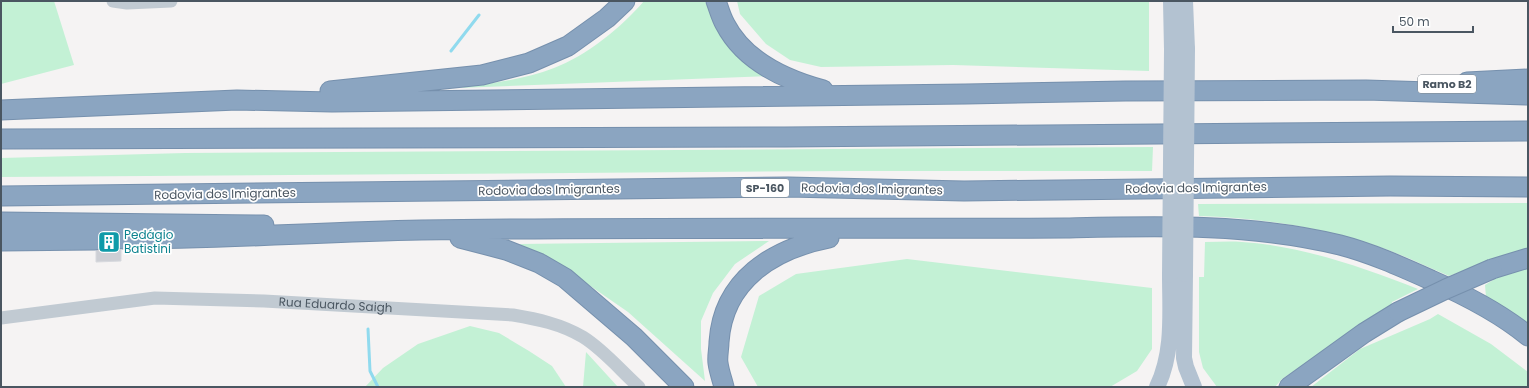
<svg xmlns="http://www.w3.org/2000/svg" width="1529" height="388" viewBox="0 0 1529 388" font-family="Poppins,sans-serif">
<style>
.green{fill:#c3f1d5}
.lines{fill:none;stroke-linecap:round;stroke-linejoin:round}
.stream{stroke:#90daee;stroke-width:3}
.building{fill:#cdcfd5;stroke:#d7d9de}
.highway-tunnel{stroke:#caccce;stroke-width:19;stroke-dasharray:19 10;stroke-linecap:butt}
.highway-casing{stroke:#7690ad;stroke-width:21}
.minor{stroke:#c1cad2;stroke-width:13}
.major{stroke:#b3c2d1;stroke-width:16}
.highway{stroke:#8ba5c1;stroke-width:19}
.highway-bridge-casing{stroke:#7690ad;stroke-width:21;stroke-linecap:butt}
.major-bridge{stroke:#b3c2d1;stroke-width:16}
.highway-bridge{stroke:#8ba5c1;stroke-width:19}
.labels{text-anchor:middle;stroke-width:3.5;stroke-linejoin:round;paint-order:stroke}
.shield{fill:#fff;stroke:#808990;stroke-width:1}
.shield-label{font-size:11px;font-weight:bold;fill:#4a5661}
.street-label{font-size:12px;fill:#4a5661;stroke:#fff}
.culture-label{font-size:12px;fill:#0d838f;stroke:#fff;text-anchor:start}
</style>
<rect width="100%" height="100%" fill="#f5f3f3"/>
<path class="green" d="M1,1H54L74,65L1,84Z
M644,1H705L716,27L770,76L458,88C490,83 524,80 554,68C586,56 622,27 644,1Z
M737,1H1149V71L953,65L821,67L790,60L766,44L740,14Z
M1153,147L1152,171H848L1,177V158L185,153Z
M1528,203V253L1476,266L1449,276C1423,265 1397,252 1370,244C1314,226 1257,218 1199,216L1198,204Z
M769,241L735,264L713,293L701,321V349L705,381L628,312L560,265L519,244Z
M1205,242C1217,242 1230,241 1242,242C1302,246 1362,267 1418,289L1392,302L1391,306L1282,379L1275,387H1217L1203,368L1199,352V277H1204Z
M907,259L1152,288V349L1137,371L1110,387H758L741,357L759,296L796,274Z
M1528,268V325L1486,297L1485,285L1498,277Z
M1438,314L1491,344L1528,372V387H1311L1360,349L1430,319Z
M470,326L499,333L529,351L552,366L566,387H365L383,368L418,344Z
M586,352L618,387H583Z"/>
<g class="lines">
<path class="stream" d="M451,51L479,15
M368,329L370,371L378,387"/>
</g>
<path class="building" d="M104,234H113V244L121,250V261L96,262V251L105,245L106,240Z"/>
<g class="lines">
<path class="highway-tunnel" d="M95,240L123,239"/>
<g class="highway-casing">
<path id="highway" d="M716,1C719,9 721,17 725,24C744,61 786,80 823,90
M1467,82L1528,79
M330,91L482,75L529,63L568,46L607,18L625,1
M1,110L237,100L332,102L966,94L1125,91L1366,90L1528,95
M1,139L785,137L1528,131
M1,196L788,187L964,191L1390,186L1528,187
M1,222L264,225
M460,238L506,250L539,263L565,278L634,337L684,387
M123,239C222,239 321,232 421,230C636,227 851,229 1065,228C1158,226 1250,223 1340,245C1371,253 1402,267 1431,280C1465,295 1499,312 1528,336
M1,241L95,240
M1492,269L1528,258
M724,387C722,379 719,371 718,363C717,357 719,349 719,342C723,280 773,249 829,238
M1289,387L1364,333L1398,312"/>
</g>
<g class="minor">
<path d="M113,1L127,3L171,1"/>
<path id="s1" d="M1,318L155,298L264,301L513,315C537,319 561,324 583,337C604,350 621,371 639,387"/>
</g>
<path class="major" d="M1171,1L1172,50
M1185,1L1187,49
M1185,274L1184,358L1186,367L1194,387
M1157,387C1174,352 1170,312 1170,275"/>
<use href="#highway" class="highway"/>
<g class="highway-bridge-casing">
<path id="highway-bridge" d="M1398,312L1446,289L1492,269"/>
</g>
<path class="major-bridge" d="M1185,274L1187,49
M1170,275L1172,50"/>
<use href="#highway-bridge" class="highway-bridge"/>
</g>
<defs>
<g id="building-square" transform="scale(1.15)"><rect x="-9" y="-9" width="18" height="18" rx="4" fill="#0f9aa8" stroke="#fff"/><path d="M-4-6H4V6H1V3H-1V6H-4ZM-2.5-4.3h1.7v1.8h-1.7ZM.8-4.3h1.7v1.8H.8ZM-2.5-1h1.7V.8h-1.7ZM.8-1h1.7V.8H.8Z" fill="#fff"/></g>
</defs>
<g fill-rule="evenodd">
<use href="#building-square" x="109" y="242"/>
</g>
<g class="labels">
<g class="shield">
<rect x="1418" y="75" width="58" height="18" rx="3"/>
<rect x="741" y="179" width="48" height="18" rx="3"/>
</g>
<g class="shield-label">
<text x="1447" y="88">Ramo B2</text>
<text x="765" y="192">SP-160</text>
</g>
<g class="street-label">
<text transform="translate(1196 188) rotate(-1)" y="4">Rodovia dos Imigrantes</text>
<text transform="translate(872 189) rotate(1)" y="4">Rodovia dos Imigrantes</text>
<text transform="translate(549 190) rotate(-1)" y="4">Rodovia dos Imigrantes</text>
<text transform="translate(225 194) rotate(-1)" y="4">Rodovia dos Imigrantes</text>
<text dy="4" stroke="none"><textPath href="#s1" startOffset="336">Rua Eduardo Saigh</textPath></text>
</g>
<g class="culture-label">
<text x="124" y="239">Pedágio<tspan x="124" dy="14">Batistini</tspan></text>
</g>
</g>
<rect width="1529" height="388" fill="none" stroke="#4a5661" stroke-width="4"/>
<path d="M1393 26v6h80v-6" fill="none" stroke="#4a5661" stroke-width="2"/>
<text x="1399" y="26" font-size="12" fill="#4a5661" stroke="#ffffff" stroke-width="3" paint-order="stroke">50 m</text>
</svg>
